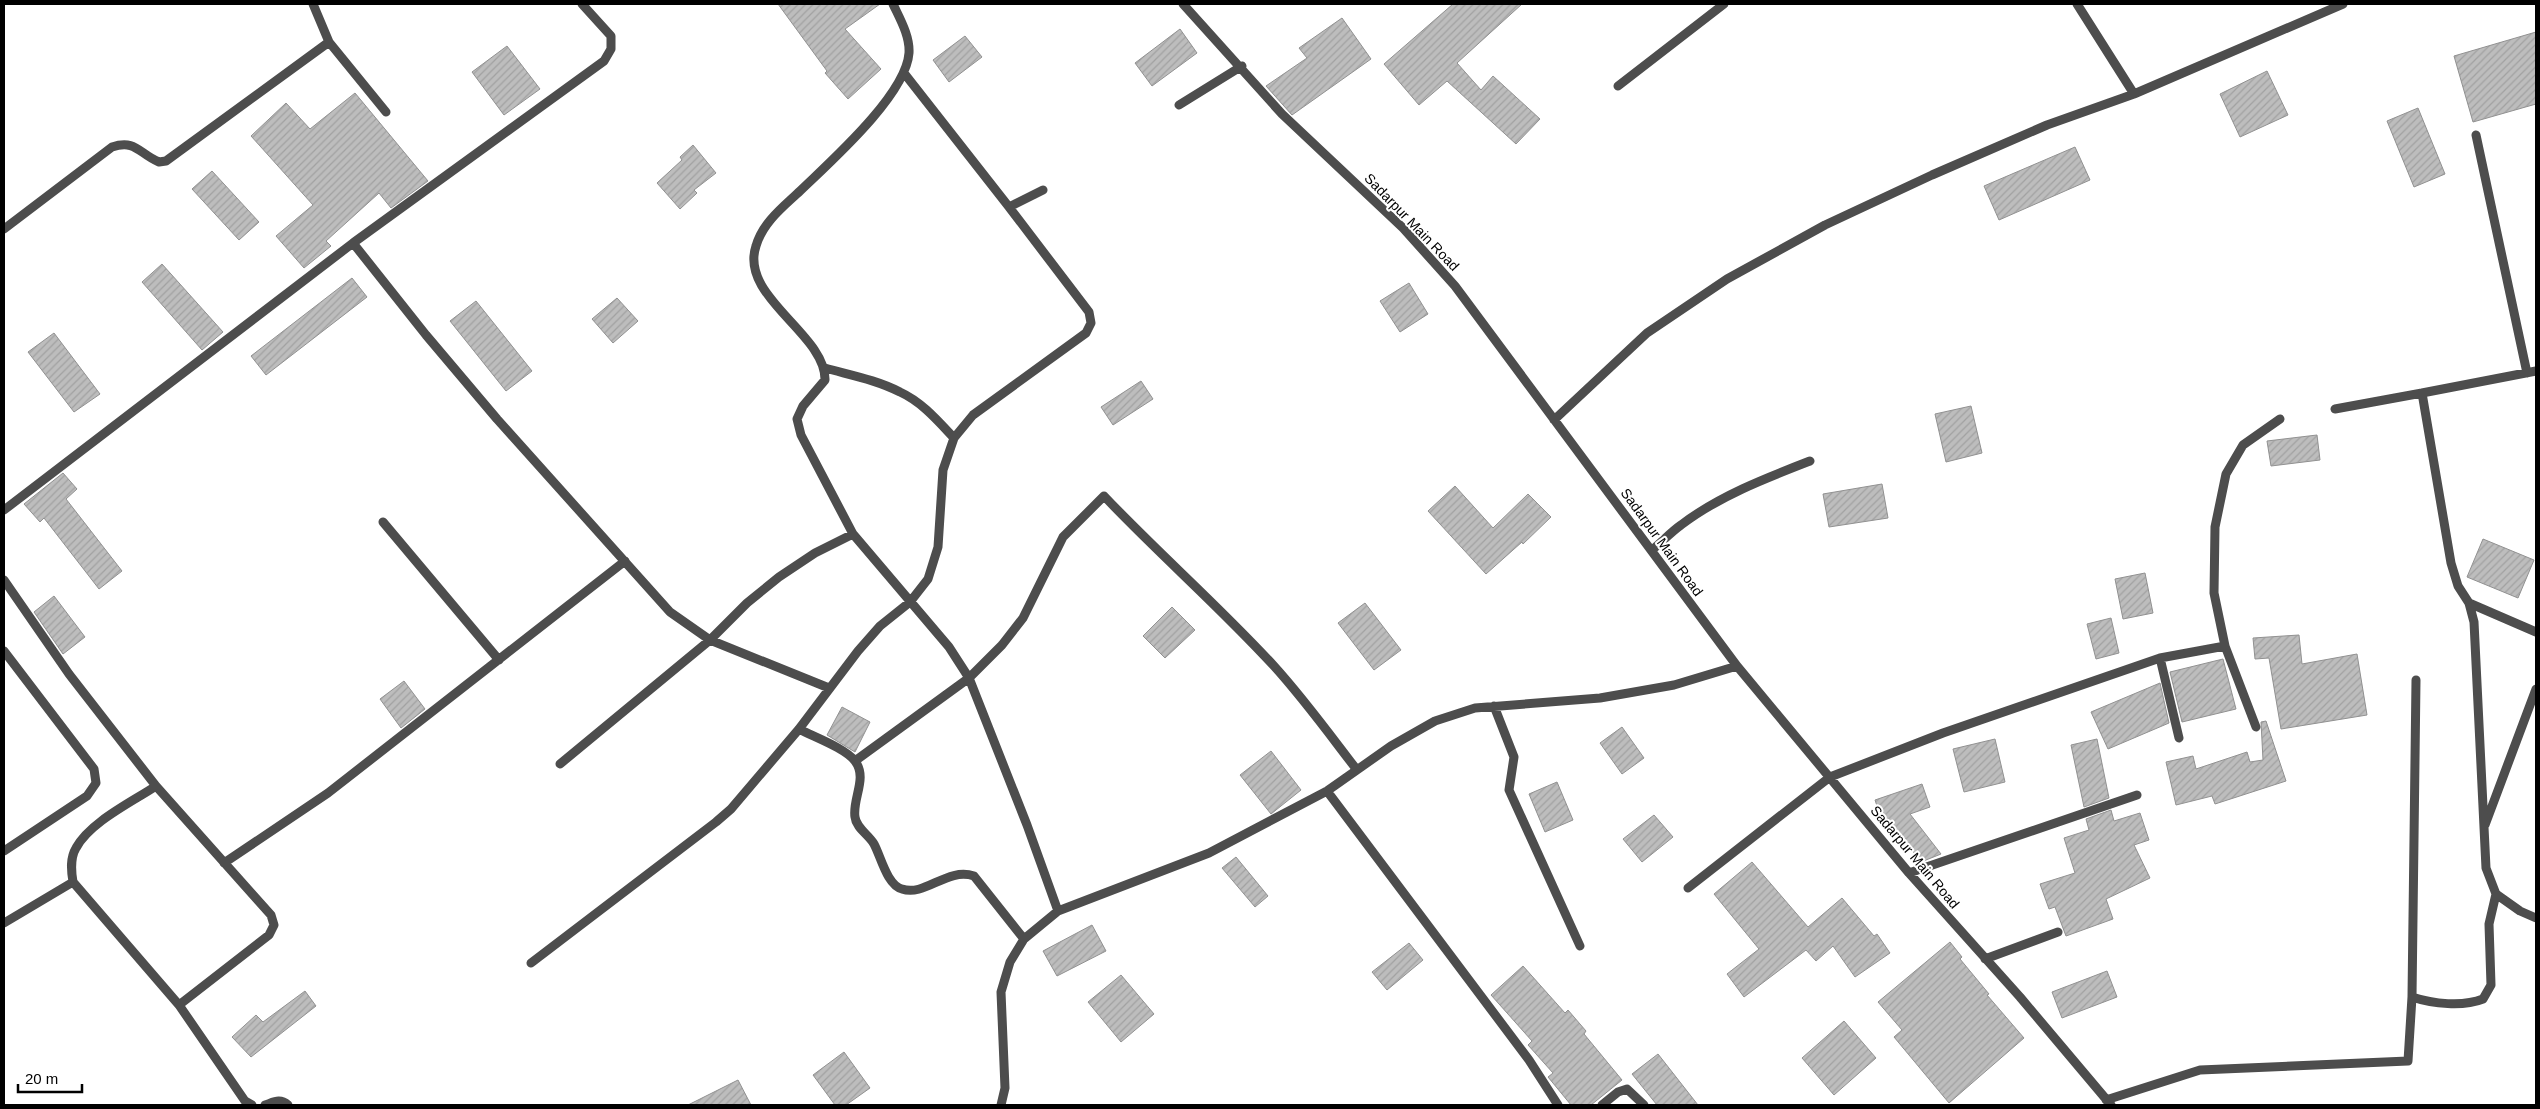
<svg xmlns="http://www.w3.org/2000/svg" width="2540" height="1109" viewBox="0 0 2540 1109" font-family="Arial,sans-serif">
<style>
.building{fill:url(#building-hatch);stroke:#919191}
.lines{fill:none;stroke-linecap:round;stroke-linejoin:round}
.minor{stroke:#4d4d4d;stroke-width:9}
.labels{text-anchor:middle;stroke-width:4;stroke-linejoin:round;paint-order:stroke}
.street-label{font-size:14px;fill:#000;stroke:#fff}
</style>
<defs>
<pattern id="building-hatch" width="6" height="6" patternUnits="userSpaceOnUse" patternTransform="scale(1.25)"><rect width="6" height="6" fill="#bdbdbd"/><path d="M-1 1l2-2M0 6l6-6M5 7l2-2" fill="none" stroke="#a1a1a1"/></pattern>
</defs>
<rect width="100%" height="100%" fill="#fff"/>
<path class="building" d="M778,4H880L845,29L881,69L848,99L825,73L827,71Z
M1453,4H1522L1457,63L1481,90L1493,76L1540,119L1516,144L1447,81L1419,105L1384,64Z
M1342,18L1371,59L1292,115L1266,86L1307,58L1299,48Z
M1180,29L1197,53L1152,86L1135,63Z
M2536,32V104L2473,122L2454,56Z
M965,36L982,57L949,82L933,60Z
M507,46L540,89L504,115L472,72Z
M2267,71L2288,115L2240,137L2220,94Z
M355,93L428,181L391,208L379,193L326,241L331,246L304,268L276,236L313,205L251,136L286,103L310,129Z
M2418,108L2445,174L2414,187L2387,121Z
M693,145L716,173L694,190L697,193L680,209L657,183L682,160L680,157Z
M2075,147L2090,180L1999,220L1984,186Z
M212,171L259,222L239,240L192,189Z
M162,264L223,332L202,350L142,282Z
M352,278L367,297L266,375L251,356Z
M1409,283L1428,314L1400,332L1380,301Z
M617,298L638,321L613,343L592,319Z
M476,301L532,371L506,391L450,321Z
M54,333L100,394L74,412L28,352Z
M1141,381L1153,399L1113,425L1101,407Z
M1971,406L1982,453L1946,462L1935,414Z
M2317,435L2320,460L2271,466L2267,441Z
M63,473L77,489L66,499L122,571L99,589L44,518L40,522L24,504Z
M1882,484L1888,518L1829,527L1823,494Z
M1455,486L1493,528L1528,494L1551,517L1523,544L1522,542L1486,574L1428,511Z
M2483,539L2534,560L2518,598L2467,577Z
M2145,573L2153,613L2123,619L2115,579Z
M54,596L85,637L63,654L34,612Z
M1365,603L1401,650L1374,670L1338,623Z
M1172,607L1195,630L1165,658L1143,636Z
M2111,618L2119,653L2096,659L2087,624Z
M2299,635L2302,664L2357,654L2367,715L2281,729L2269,658L2255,659L2253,638Z
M2223,659L2236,709L2182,722L2170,672Z
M404,681L425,709L401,728L380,699Z
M2160,683L2169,723L2108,749L2091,712Z
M842,707L870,722L855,752L827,735Z
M2266,721L2286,781L2215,804L2212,796L2176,805L2166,762L2193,756L2196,769L2247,752L2250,762L2263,760L2261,722Z
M1622,727L1644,758L1622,774L1600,743Z
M1995,739L2005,782L1964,792L1953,749Z
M2097,739L2109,798L2084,807L2071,745Z
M1271,751L1301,790L1271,814L1240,775Z
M1557,782L1573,820L1545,832L1529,794Z
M1922,784L1930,807L1910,814L1941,854L1921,862L1890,821L1883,824L1875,800Z
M2111,810L2114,821L2140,813L2149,840L2134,845L2150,878L2106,899L2113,919L2066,936L2055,907L2049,909L2040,884L2075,873L2064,838L2089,830L2086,819Z
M1654,815L1673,837L1642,862L1623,839Z
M1236,857L1268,896L1255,907L1222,868Z
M1752,862L1808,927L1842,898L1874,936L1877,934L1890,953L1855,977L1833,946L1816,961L1806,950L1744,997L1727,974L1759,949L1714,894Z
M1092,925L1106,951L1057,976L1043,951Z
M1950,942L1962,957L1960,959L1989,994L1987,995L2024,1038L1949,1103L1894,1037L1902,1030L1878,1002Z
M1409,943L1423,960L1387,990L1372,972Z
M1523,966L1565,1013L1568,1010L1586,1031L1584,1034L1622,1080L1591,1105H1571L1548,1077L1553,1073L1528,1045L1532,1041L1491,995Z
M2107,971L2117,997L2062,1018L2052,992Z
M1121,975L1154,1014L1121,1042L1088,1002Z
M305,991L316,1006L251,1057L232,1037L256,1015L263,1022Z
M1844,1021L1876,1058L1834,1095L1802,1058Z
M844,1052L870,1088L846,1105H835L813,1075Z
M1658,1054L1698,1105H1657L1632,1074Z
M738,1080L751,1105H688Z"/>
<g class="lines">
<path class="minor" d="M313,4L329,42L386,112
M893,4C900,19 910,36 909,53C906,95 830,162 800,191C783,207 763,222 756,246C739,297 826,334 825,380L803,406L797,419L801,435L853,534L949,647L969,678L1027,825L1058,911
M1183,4L1282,114L1403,228L1455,286L1737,666L1909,873L2020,997L2111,1105
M2077,4L2134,94
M904,73L1009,207L1043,190
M1618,86L1724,4
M1179,105L1242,66
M2476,135L2527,373
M4,229L112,147C136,139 139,154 159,162L166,161L329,42
M353,243L426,335L497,419L670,612L710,640L829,688
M825,368C850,375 877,380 900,392C922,402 938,421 954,438
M2536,371L2422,393L2451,563L2458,586L2469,603L2536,632
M2335,409L2422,393
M1554,420L1647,333L1727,279L1825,225L1932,175L2047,125L2134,94L2343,4
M4,510L353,243L604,61L611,49V36L582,4
M383,522L499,660
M1652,550C1662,542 1671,532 1681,525C1719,496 1766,478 1810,461
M4,580L69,674L156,786C132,802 90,822 76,848C70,858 71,870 73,882L4,923
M2469,603L2474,622L2486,868L2496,894L2520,911L2536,918
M2225,646L2214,593L2215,527L2226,474L2243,445L2280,419
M4,651L94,769L96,783L87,796L4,851
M2160,658L2179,738
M2416,680L2412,997C2433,1004 2463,1007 2483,999L2491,985L2489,924L2496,894
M1494,706L1514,757L1509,790L1580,946
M799,729C814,737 845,748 855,761C868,778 852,799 855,817C856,828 869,835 874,844C881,857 887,885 902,889C925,897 947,867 974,876L1024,939
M855,761L969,678L1002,645L1023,618L1063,537L1104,496C1159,554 1220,607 1274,666C1304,699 1330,735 1357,770
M560,764L710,640L747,603L779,577L815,553L853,534
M156,786L271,915L274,925L269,935L179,1005
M1327,791L1529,1060L1558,1105
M2485,825L2536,689
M224,863L328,793L625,561
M1909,873L2137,795
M73,882L179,1005L245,1101L252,1105
M1688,888L1830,777L1943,733L2160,658L2225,646L2256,727
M1985,959L2058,932
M531,963L716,822L731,809L799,729L858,651L880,626L910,602L928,579L938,547L943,470L954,438L973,415L1086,333L1091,323L1089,312L1009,207
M2106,1100L2200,1070L2408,1061L2412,997
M265,1105C274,1102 280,1098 288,1105
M1001,1105L1005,1088L1001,992L1010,962L1024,939L1058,911L1209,853L1327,791L1391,746L1435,721L1475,708L1600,698L1674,685L1737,666
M1602,1105L1618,1092L1627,1089L1644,1105"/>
</g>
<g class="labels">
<g class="street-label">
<text transform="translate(1412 222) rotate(46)" y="5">Sadarpur Main Road</text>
<text transform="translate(1662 542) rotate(54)" y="5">Sadarpur Main Road</text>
<text transform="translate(1915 857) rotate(50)" y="5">Sadarpur Main Road</text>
</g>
</g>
<rect width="2540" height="1109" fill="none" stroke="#000000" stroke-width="10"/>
<path d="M18 1084v8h64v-8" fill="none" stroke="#000000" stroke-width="2.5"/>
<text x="25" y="1084" font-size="15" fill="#000000" stroke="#ffffff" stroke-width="4" paint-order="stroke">20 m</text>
</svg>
